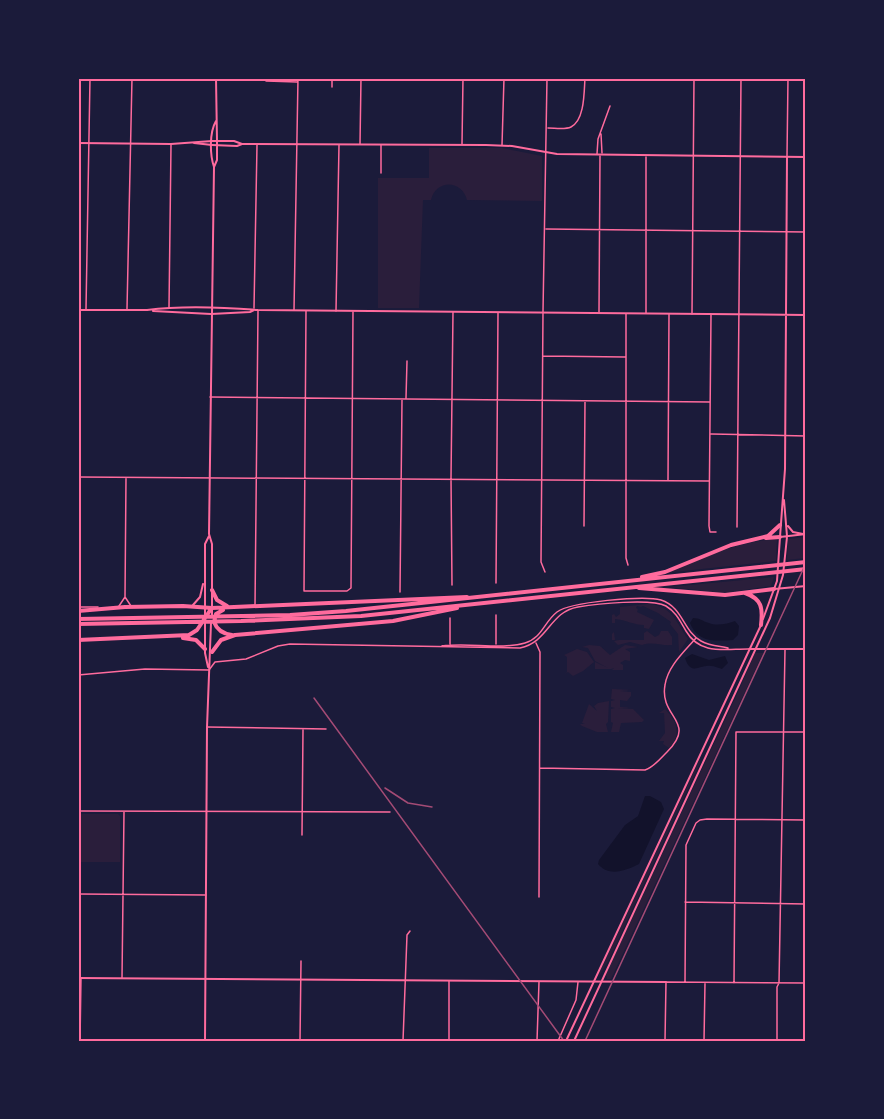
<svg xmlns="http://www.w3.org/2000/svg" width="884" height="1119" viewBox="0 0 884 1119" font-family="Figtree,sans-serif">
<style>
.green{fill:#2a1e3b}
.water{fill:#12122b}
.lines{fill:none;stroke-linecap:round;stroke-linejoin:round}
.minor{stroke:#ff6b9d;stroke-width:1.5}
.tertiary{stroke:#ff6b9d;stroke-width:2}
.secondary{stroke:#ff6b9d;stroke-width:2}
.motorway{stroke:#ff6b9d;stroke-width:4}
.rail{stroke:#a44b75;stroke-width:1.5}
.neatline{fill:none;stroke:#ff6b9d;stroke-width:2}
</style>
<rect width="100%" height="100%" fill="#1b1b3a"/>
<path class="green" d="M429,148H502L542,156V201L467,200C462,180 436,179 431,200H423L419,308H378V178H429Z
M806,537V558L787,560L788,539Z
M777,539L776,561L665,573C701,559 737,541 777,539Z
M774,577L771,586L724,593L669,587Z
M647,604C672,605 676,622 688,639L679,652L678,634L670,624L671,622L658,613L643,606L641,607L637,606L636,608L638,609L637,612L654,620L649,629L644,628V625C634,625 626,620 615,619V623H612V615L614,614L616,617L620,614V607Z
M647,631L655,637L659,635L661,631H668L672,637V645C661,646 653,641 642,645L630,642L618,645L614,641L619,640H612V634L614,632L615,640H644V633Z
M589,645L600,646L610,655L625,645L638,647L625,649L630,652V661L625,660L620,663L623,665V670H612L614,668L611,669V661V669H595V662L608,668L595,661L588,648L582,647Z
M577,649L587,652L594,662L583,671L573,676L568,672L565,674L567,672V657L564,655Z
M755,653H763L611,979H607L606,974L739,690Z
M612,689L631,690L620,691L631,692V696L627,701L620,700V707L631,708H618L633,709L644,720L642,722L621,723L619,732H611L613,723L611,722V709L615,708L611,707V701L615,700L611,699Z
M609,701L608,722L606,724L608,732H597L582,726L580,724H585L582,723L589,704L597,711L594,706L598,703Z
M665,709C677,721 682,734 669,748L663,744L664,741H659L665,733L664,713H659Z
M700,759V763L610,958L599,977L600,971Z
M78,814H118L120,816V862H78Z"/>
<path class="water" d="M693,618C700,618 702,621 709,623C716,626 728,624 735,621L739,626L738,635L733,640C714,641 698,643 690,623Z
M692,654L709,660L725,656L728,663L722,669C718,668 715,666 711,666C700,664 691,677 685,658Z
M645,796H650L661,802L664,809L639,864C625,871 609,877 598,864L599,860L625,825L638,816Z"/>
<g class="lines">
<path class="minor" d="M266,81L297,82
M332,87V78
M548,128C555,128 565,130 571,127C585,120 584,91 585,78
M601,134L602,153
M360,144L361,78
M462,144L463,78
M502,145L504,78
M597,154L598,139L610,106
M787,156L788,78
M381,173V145
M546,229L806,232
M169,308L171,145
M254,308L257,145
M86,309L90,78
M127,309L132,78
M294,310L298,78
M306,311L304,591H347L351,588L353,312
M336,311L339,145
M599,312L600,156
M646,313V157
M626,314V558L628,565
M692,314L694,78
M711,315L709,526L710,532H716
M543,356L625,357
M210,397L710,402
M406,398L407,361
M711,434L806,436
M78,477L709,481
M668,480L669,314
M584,526L585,402
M737,527L741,78
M545,572L541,562L543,312L547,78
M496,583L498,313
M452,585L451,478L453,312
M400,592L402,400
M125,597L131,606
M119,606L125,597L126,478
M255,606L258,311
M78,607H98
M536,643L540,652L539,897
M450,644V618
M496,644V615
M442,646C467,642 502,650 525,643C542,638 544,622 557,612C570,602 644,595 661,600C683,607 683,631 701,641C710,646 719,646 728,648
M78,675L145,669L209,670L215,662L246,659L278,646L290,644L520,648C549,642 549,612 578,607C596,604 651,598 666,606C676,612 680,621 686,631C700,655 724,649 748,649
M207,727L326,729
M540,768L645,770C654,767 660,759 667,752C698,721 659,718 665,685C668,666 684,652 696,638
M78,811L390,812
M302,835L303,730
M78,894L206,895
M685,902L806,904
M122,978L124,812
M685,982L686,845L696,823L700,820L707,819L806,820
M734,983L736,732H806
M80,1041L81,978
M300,1041L301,961
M403,1041L407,935L410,931
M449,1041V981
M537,1041L539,982
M558,1041L576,1000L578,982
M665,1041L666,982L806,983
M704,1041L705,983
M777,1041V987L779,983L785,650"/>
<path class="tertiary" d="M78,143L171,144L212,141
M194,143L212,145
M147,310C184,305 222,307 258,310L806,315
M153,311L211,314L250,312L254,310
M784,500L787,536
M788,526L793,532L803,534
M780,537L785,469L787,157
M749,649H806
M78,978L666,982"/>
<path class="secondary" d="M212,141H234L242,144
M212,145L237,146L242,144L486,145L512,146L557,154L806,157
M214,167C210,155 209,133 216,121
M78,310H147
M774,589L806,586
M193,605L200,597L203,584
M205,616V544L209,536
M212,617V544L209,534L214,167L217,160V141L216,78
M763,619L777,581L780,537L806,534
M205,622V653L208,667
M205,1041L207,727L211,623
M566,1041L761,625
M574,1041L770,618L783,575L787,537"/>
<path class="motorway" d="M766,538L780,537
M642,577L665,572L731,545L768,536L780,525
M639,588L725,595L774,589
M212,590L217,600L227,606
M745,593C762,599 763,608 761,625
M223,610L216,614L214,622C217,630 224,634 232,635
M78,611L125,607L183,606L212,608L467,597
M78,619L290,615L346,611L806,562
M78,624L241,621L361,616L806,569
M183,638L196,640L205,649
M78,640L189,635L197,630L211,609
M212,652L221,640L235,635L393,621L457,608"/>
<path class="rail" d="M314,698L564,1041
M385,788L408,803L432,807
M585,1041L806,563"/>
</g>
<rect width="884" height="1119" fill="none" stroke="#1b1b3a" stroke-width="159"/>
<rect x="80" y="80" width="724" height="960" class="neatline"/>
</svg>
